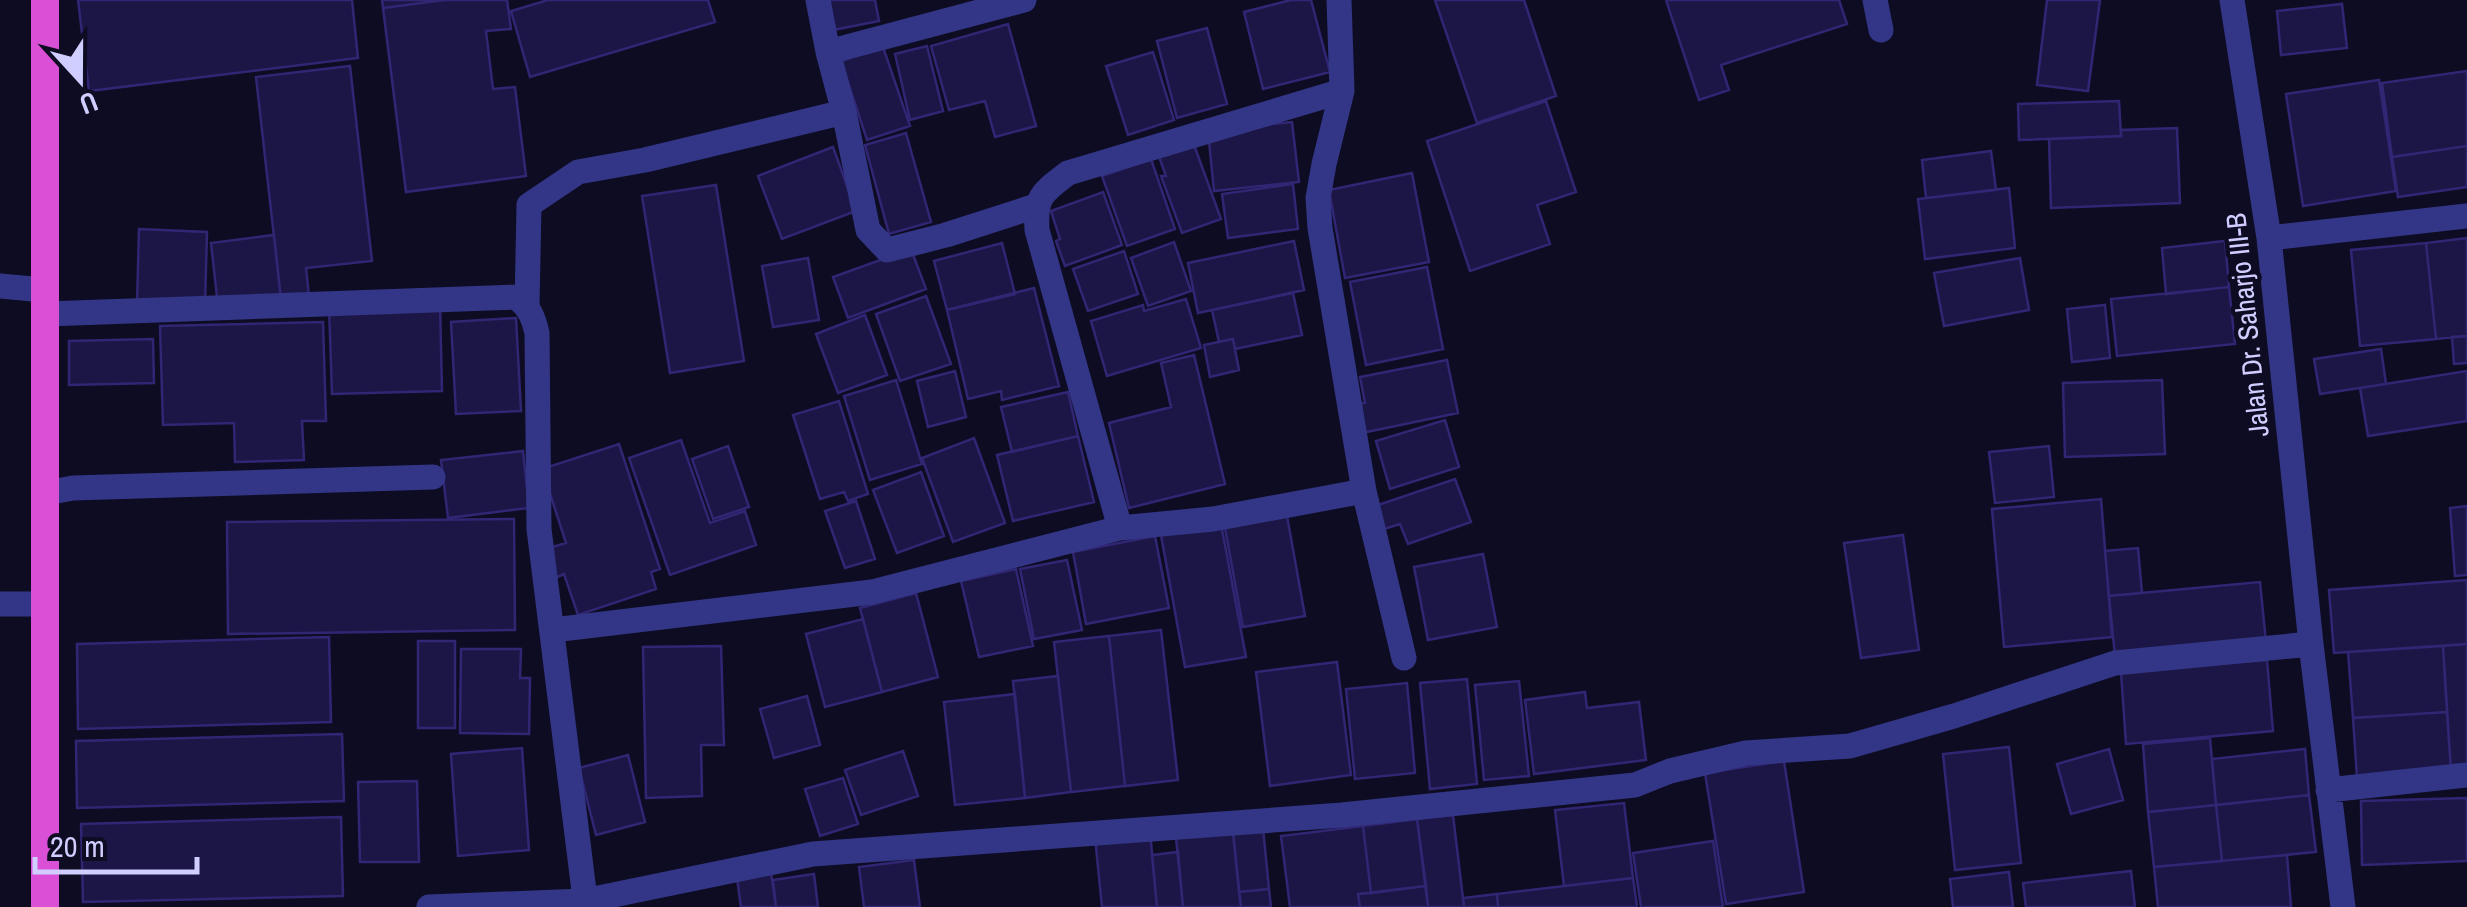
<svg xmlns="http://www.w3.org/2000/svg" width="2467" height="907" viewBox="0 0 2467 907" font-family="'Archivo Narrow',sans-serif">
<style>
.building{fill:#1c1646;stroke:#302674;stroke-width:2.5}
.lines{fill:none;stroke-linecap:round;stroke-linejoin:round}
.service{stroke:#333686;stroke-width:25}
.minor{stroke:#333686;stroke-width:25}
.trunk{stroke:#d94fd6;stroke-width:28}
.labels{text-anchor:middle;stroke-width:9;stroke-linejoin:round;paint-order:stroke}
.street-label{font-size:28px;fill:#d0ceff;stroke:#0e0c23}
</style>
<rect width="100%" height="100%" fill="#0e0c23"/>
<path class="building" d="M78,0H352L358,58L89,91Z
M382,0H444L383,8Z
M444,0H507L511,29L486,31L493,89L515,87L526,176L406,192L383,8Z
M548,0H708L715,22L530,77L511,11Z
M821,0H875L879,21L828,31Z
M1291,0H1311L1330,72L1263,89L1244,12Z
M1435,0H1524L1556,96L1477,123Z
M1666,0H1839L1847,24L1721,65L1729,90L1699,100Z
M2047,0H2100L2088,91L2037,85Z
M2342,4L2347,48L2281,55L2277,11Z
M1008,24L1036,126L995,137L985,101L949,110L931,46Z
M1207,28L1227,104L1177,118L1157,41Z
M927,46L943,111L910,120L895,54Z
M883,47L910,126L867,140L841,61Z
M1153,52L1174,120L1128,135L1106,66Z
M350,66L372,261L306,268L309,296L281,299L256,77Z
M2467,71V146L2392,157L2382,83Z
M2379,80L2396,191L2303,206L2286,94Z
M1546,101L1576,192L1537,205L1550,244L1470,271L1427,141Z
M2119,101L2121,136L2019,140L2018,104Z
M1292,122L1299,182L1214,191L1208,131Z
M2177,128L2180,203L2051,208L2049,139L2121,136V130Z
M906,133L931,222L889,234L865,145Z
M1193,142L1221,219L1182,233L1161,176H1166L1158,154Z
M2467,146V187L2398,197L2392,157Z
M833,147L856,211L782,239L758,176Z
M1991,151L1996,190L1926,198L1922,160Z
M1151,159L1175,229L1127,246L1102,176Z
M1412,173L1429,262L1345,278L1329,190Z
M1293,184L1298,229L1228,238L1222,194Z
M716,185L744,361L670,373L642,196Z
M2009,188L2015,248L1925,259L1918,199Z
M1103,192L1122,245L1065,266L1056,241L1060,239L1051,211Z
M139,229L207,232L205,305L137,304Z
M274,235L281,299L218,306L211,243Z
M2467,238V336L2436,339L2426,243Z
M1294,241L1304,290L1198,313L1188,263Z
M2225,241L2229,287L2166,294L2162,248Z
M1174,242L1191,291L1148,306L1131,258Z
M1002,243L1015,294L947,310L934,261Z
M2426,243L2436,339L2360,346L2351,250Z
M911,249L926,289L848,318L833,277Z
M1124,251L1138,294L1088,311L1073,269Z
M808,258L819,320L773,327L762,266Z
M2020,258L2029,310L1944,326L1934,273Z
M1427,267L1443,349L1366,365L1350,282Z
M2229,287L2235,344L2117,356L2111,299Z
M1034,288L1059,386L1002,400L1001,391L968,399L947,310Z
M1293,293L1302,335L1235,349L1233,339L1219,342L1212,310Z
M926,296L951,364L900,381L876,314Z
M1186,299L1201,348L1107,376L1091,321L1143,305L1144,311Z
M440,304L442,391L332,394L329,307Z
M2105,305L2110,358L2072,362L2067,309Z
M865,315L887,375L838,393L816,334Z
M516,318L521,411L456,414L451,322Z
M323,322L326,421H302L304,460L235,462L234,423L163,425L160,326Z
M2467,336V363L2454,364L2452,337Z
M153,339L154,383L69,385V341Z
M1233,339L1239,370L1210,377L1204,345Z
M2381,349L2386,384L2320,394L2314,359Z
M1194,355L1225,484L1129,508L1109,423L1171,407L1161,363Z
M1447,360L1458,413L1362,433L1356,404L1365,403L1360,377Z
M955,371L966,417L928,427L917,381Z
M2467,371V421L2368,436L2360,388Z
M896,380L922,464L870,480L844,396Z
M2162,380L2165,454L2065,457L2063,383Z
M1068,392L1078,436L1012,452L1001,407Z
M839,401L868,494L848,501L844,492L820,499L793,415Z
M1445,420L1459,467L1390,489L1376,441Z
M1078,436L1094,502L1013,521L997,455Z
M974,438L1005,523L953,542L922,458Z
M681,440L710,523L745,511L756,545L670,575L629,458Z
M619,444L660,569L651,572L656,589L578,615L564,574L553,579L542,550L566,543L542,469Z
M728,446L749,507L713,519L692,459Z
M2049,446L2054,497L1995,503L1989,452Z
M523,451L529,508L448,518L441,460Z
M921,472L944,536L897,553L873,490Z
M1455,479L1471,522L1408,544L1400,524L1381,530L1372,507Z
M2101,499L2112,637L2004,647L1992,509Z
M856,501L875,559L845,568L825,511Z
M2467,506V575L2455,576L2450,508Z
M1287,516L1305,616L1243,627L1225,528Z
M514,519L515,630L228,634L227,522Z
M1221,524L1246,657L1185,667L1161,535Z
M1903,535L1919,650L1861,658L1844,543Z
M1155,536L1169,608L1086,624L1073,552Z
M2138,548L2142,593L2109,596L2105,551Z
M1483,554L1497,627L1428,640L1414,567Z
M1067,560L1082,630L1034,639L1020,569Z
M1016,569L1033,646L979,657L961,581Z
M2467,580V644L2334,653L2329,590Z
M2260,582L2266,642L2115,656L2109,596Z
M916,593L938,677L882,692L860,608Z
M863,619L882,692L825,707L806,634Z
M1161,630L1178,780L1125,786L1109,636Z
M1109,636L1125,786L1071,792L1054,642Z
M329,637L331,722L78,729L77,644Z
M418,641H455V728H418Z
M2467,644V770L2451,771L2443,646Z
M721,646L724,745H701L702,796L646,798L643,647Z
M2443,646L2447,712L2353,718L2348,652Z
M461,649H521L520,678H530L529,734L460,733Z
M2267,660L2273,731L2126,744L2121,672Z
M1337,662L1351,775L1270,786L1256,672Z
M1058,676L1071,792L1025,798L1013,681Z
M1467,679L1477,784L1430,789L1420,683Z
M1519,681L1529,776L1484,780L1475,685Z
M1407,683L1415,773L1355,779L1346,689Z
M1585,692L1587,708L1639,702L1646,760L1534,774L1525,700Z
M1015,694L1025,798L955,805L944,702Z
M807,696L820,745L774,758L760,709Z
M2447,712L2451,771L2357,778L2353,718Z
M342,734L344,801L77,808L76,741Z
M2210,738L2216,805L2148,812L2143,744Z
M2009,747L2021,863L1955,870L1943,754Z
M522,748L529,850L458,856L451,754Z
M2109,749L2123,800L2071,814L2057,764Z
M2305,749L2309,795L2216,805L2212,759Z
M903,751L918,796L861,815L845,770Z
M628,755L645,822L596,835L579,768Z
M1784,761L1804,892L1726,904L1705,773Z
M843,778L858,824L820,836L805,789Z
M417,781L419,862H360L358,782Z
M2309,795L2316,852L2222,861L2216,805Z
M2467,798V861L2362,865L2361,801Z
M1624,803L1633,878L1564,886L1555,810Z
M2216,805L2222,861L2154,867L2148,812Z
M1453,815L1464,907H1428L1417,819Z
M341,817L343,896L83,902L81,824Z
M1417,819L1426,886L1371,893L1363,826Z
M1363,826L1371,893L1358,894L1360,907H1290L1281,836Z
M1263,828L1269,889L1239,892L1233,832Z
M1150,831L1157,907H1102L1095,837Z
M1233,832L1241,907H1183L1176,838Z
M1713,841L1723,907H1641L1633,853Z
M1178,852L1183,907H1157L1152,855Z
M2287,855L2291,907H2158L2154,867Z
M914,860L920,907H864L859,867Z
M770,866L776,907H741L736,871Z
M2131,871L2135,907H2026L2023,883Z
M2009,872L2013,907H1953L1950,879Z
M814,874L818,907H776L773,880Z
M1633,878L1637,907H1498L1497,894Z
M1426,886L1428,907H1360L1358,894Z
M1269,889L1271,907H1241L1239,892Z
M1497,894L1498,907H1464L1463,898Z"/>
<g class="lines">
<path class="service" d="M0,286L44,290
M46,493L73,488L433,477
M0,604H46"/>
<path class="minor" d="M818,0L828,52L844,112L868,230L887,250L946,235L1036,206
M1875,0L1881,30
M2232,0L2269,238L2311,644L2343,907
M828,52L1024,0
M2269,238L2467,216
M527,305L529,205L578,172L645,160L844,112
M46,314L516,297C529,307 533,316 537,333L539,529L586,907
M1364,491L1404,658
M1120,528L1037,230C1035,196 1042,193 1068,173L1342,91
M553,630L872,592L1120,528L1213,519L1364,491L1320,228L1318,198L1324,164L1342,91L1339,0
M2328,790L2467,775
M429,907L584,901L813,854L1342,815L1635,785L1670,771L1746,753L1850,746L1954,716L2115,663L2311,644"/>
<path class="trunk" d="M45,907V0"/>
</g>
<g class="labels">
<g class="street-label">
<text transform="translate(2247 325) rotate(-96)" y="10">Jalan Dr. Saharjo III-B</text>
</g>
</g>
<g transform="translate(80 80) rotate(159)" stroke="#0e0c23" stroke-width="8" paint-order="stroke">
<path d="M0-8L18 38L0 25L-18 38Z" fill="#d0ceff"/>
<text y="-15" font-size="28" font-weight="bold" text-anchor="middle" fill="#d0ceff">U</text>
</g>
<path d="M35 857v15h162v-15" fill="none" stroke="#d0ceff" stroke-width="5"/>
<text x="50" y="857" font-size="30" fill="#d0ceff" stroke="#0e0c23" stroke-width="8" paint-order="stroke">20 m</text>
</svg>
